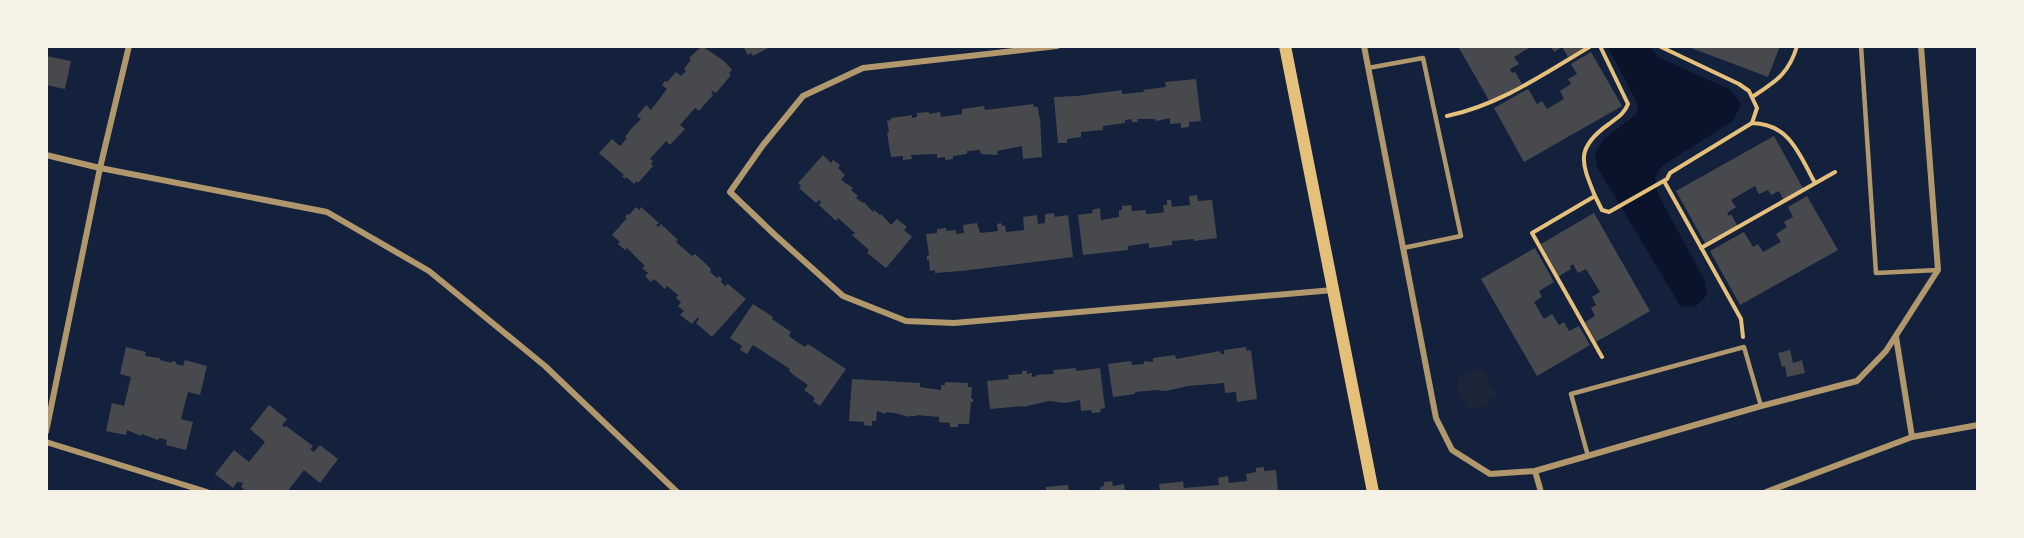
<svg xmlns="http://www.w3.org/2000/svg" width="2024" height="538" viewBox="0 0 2024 538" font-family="'Noto Sans',sans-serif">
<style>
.green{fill:#1d2539}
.water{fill:#0b132b}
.building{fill:#48494c}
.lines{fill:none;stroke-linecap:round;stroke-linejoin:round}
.path{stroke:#e5c07b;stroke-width:4}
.service{stroke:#b1986c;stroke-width:4.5}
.minor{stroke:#b1986c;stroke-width:6}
.secondary{stroke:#e5c07b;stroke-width:12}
</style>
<rect width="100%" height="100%" fill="#14213d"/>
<path class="green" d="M1478,369L1483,370L1493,390L1498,393L1496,398L1491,396L1487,406L1471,410C1461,404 1456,389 1458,378Z"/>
<path class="water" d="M1608,47H1651L1658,57L1731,90L1741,104L1733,121L1662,166L1655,178L1658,194L1705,281L1707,295L1696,306L1681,307L1597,167L1595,153L1603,140L1636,114L1638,105Z"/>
<path class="building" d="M702,46L724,61L732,70L729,73L731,75L716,93L713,91L711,93L713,95L699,111L695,108L680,125L685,129L670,145L666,141L650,159L653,161L651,164L653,166L638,183L637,181L634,184L626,177L625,179L622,176L624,175L599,153L612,139L620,146L627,138L625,137L631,129L641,119L637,116L646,105L651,110L667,89L662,85L665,81L667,82L676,72L681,76L686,71L684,69L691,60L689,58Z
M743,46H772L753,56L751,53L748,55Z
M1463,46H1532L1514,57L1519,64L1510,69L1512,73L1515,72L1522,84L1490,102L1459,48Z
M1551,46H1587L1568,57L1562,47L1554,52Z
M1686,46H1780L1768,77Z
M1591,52L1622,106L1524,162L1494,108L1528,89L1537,104L1542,101L1547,109L1564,99L1560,91L1571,84L1568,79L1577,74L1571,64Z
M46,56L71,61L65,89L46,85Z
M1196,79L1201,121L1189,122V127L1181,128V123L1170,124V118L1156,121L1155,119H1137L1138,122H1132V119L1125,120V123L1103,126V130L1081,132V137L1067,139V143H1058L1054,97L1077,96L1122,90V94L1144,92L1143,90L1166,87L1165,82Z
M1033,104L1034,107H1038L1039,117H1040L1042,157L1023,159L1022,146L997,151L998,155L981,154L980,150L967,151V154L953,156V159L945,160V157L937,158V154L911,155L912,159L903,160V156L891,157L887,133L889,132L887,121L891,120V118L912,115V118L917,117V113L929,112V114L940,112L941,117L962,114V109L984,106L985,110Z
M1774,136L1804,190L1784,201L1779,191L1771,195L1768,190L1759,194L1755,186L1731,200L1736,207L1727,213L1729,216L1731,214L1738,227L1706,245L1676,191Z
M823,155L831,163L833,160L840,165L838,168L845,175L841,180L853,188L851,190L858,196L856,198L863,203L864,202L873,212L874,210L880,215L881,214L891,225L897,219L907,227L904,230L912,237L886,268L867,253L869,250L852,235L855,233L838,218L836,221L819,205L821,202L819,200L816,203L799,188L801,186L798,183Z
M1197,195L1198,201L1212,200L1217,238L1194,241V239L1172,241V245L1149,248V243L1128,246V250L1083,255L1078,215L1093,213L1092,210L1100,208L1101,220L1119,217V210H1122V206L1131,205L1132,211L1146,210V214L1160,213L1164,212L1163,205H1167V200H1171L1172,207L1190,205L1189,196Z
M1807,196L1838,250L1740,305L1710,251L1744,232L1753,247L1758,244L1763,252L1781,242L1776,234L1787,227L1784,222L1793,217L1788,207Z
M636,207L639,210L641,207L659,223L656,225L658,227L661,224L678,240L676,242L692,256L695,254L705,263L711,269L710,272L717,278L719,276L722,279L721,282L725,286L728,284L746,299L712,337L696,323L699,319L698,317L692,324L680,315L684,311L678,306L681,302L676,298L678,295L667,286L665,289L654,279L651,282L645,276L648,273L642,268L645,266L627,248L625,250L618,244L620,242L612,235L627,218L625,217L627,214L629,215Z
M1054,213L1055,217L1068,215L1073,257L961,271L935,273V270L930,271L929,260H927V256L929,255L926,234L937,233V229L946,228V231L956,230V234L964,233L963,225L977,223L980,233L998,231L997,224L1001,223L1002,226L1005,225L1006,232L1024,230L1023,217L1037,215L1038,224L1045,223V214Z
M1594,213L1650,311L1596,342L1585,322L1595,316L1591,308L1596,305L1592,297L1600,292L1586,269L1578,273L1573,264L1570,266L1571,269L1559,276L1541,244Z
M1535,248L1554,282L1539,291L1542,297L1534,302L1544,319L1552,314L1559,325L1564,322L1569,331L1579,326L1590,345L1537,376L1481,279Z
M753,304L773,317L772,319L791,332L789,335L790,337L805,347L808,344L846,369L820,406L813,401L815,398L804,390L808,385L795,376L789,371L790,369L753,345L747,354L740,350L742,346L730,338Z
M126,347L146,352L145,356L160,358V360L172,363V361L176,362V364L183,366L185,360L207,366L200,395L188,392L181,419L193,422L186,450L166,445L167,440L159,438L158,440L142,434L141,436L127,430L126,435L106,431L112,403L124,406L131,377L120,374Z
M1246,347L1247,351L1251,350L1257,399L1237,402L1236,392L1225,393L1224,383L1188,386L1166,391L1157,390L1135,392V394L1113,397L1108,364L1131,361L1132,365L1144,364V361L1153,362V358L1175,355L1176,359L1220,351L1221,354H1224V350Z
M1790,350L1793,363L1802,360L1805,373L1787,377L1785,366L1782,367L1778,353Z
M1076,368V371L1100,368L1105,408L1100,409L1101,412L1092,413L1091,410L1081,411L1080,400L1065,403L1049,401L1023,407V406L990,409L987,381L1009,379L1008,375L1022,374V371H1027V374L1032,373V377L1037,376L1036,375L1054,374L1053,370Z
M852,379L920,383V387L941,390V385H945V382L968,383V387H972L971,399L973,398V402H971L969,424H958V427H950V423L939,422V417L917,415V416H909V417L895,413L886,412V414L877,411L876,421H872V426L864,425V422L849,421Z
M269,405L287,419L282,425L284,427L283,428L286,426L313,446L310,449L314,452L320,445L338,459L320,483L304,470L287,492H247L241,487L243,483L241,482L240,483L238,481L233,488L215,474L234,450L249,462L265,442L250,429Z
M1264,467V471L1276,470L1278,492H1160L1159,484L1179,482L1183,481L1184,488L1219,485L1218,478L1228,476L1229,483L1247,481L1246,474L1256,472V468Z
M1112,481L1113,486L1124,484L1125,492H1101L1100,487L1104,486V482Z
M1068,485L1069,492H1046V487Z"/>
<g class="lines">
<path class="path" d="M1752,97C1775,82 1789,74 1797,46
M1447,116C1500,105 1545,73 1591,46
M1752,123C1790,124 1799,154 1815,183
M1664,181L1741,319L1743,337
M1595,196C1581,162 1575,148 1609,124C1618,117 1624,114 1628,104L1600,46
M1701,248L1835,172
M1602,357L1532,233L1595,196L1602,210L1609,212L1667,179L1670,173L1752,123L1757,108L1749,91L1739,84L1659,46"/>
<path class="service" d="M1861,46L1876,273L1938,270
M1368,68L1423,58L1461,236L1403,248
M1588,456L1571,394L1744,347L1761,406"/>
<path class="minor" d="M1057,46L863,68L803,96L763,145L730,192L775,235L843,296L906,321L954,323L1333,290
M1364,46L1436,418L1452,450L1490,474L1535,471L1761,406L1857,381L1886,351L1938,270L1921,46
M46,155L100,168L327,212L429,271L545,366L677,492
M1896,337L1912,437
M46,432L100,168L129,46
M46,442L207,492
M1535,471L1541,492
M1766,492L1912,437L1978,425"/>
<path class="secondary" d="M1285,46L1373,492"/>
</g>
<rect width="2024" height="538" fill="none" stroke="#f6f1e7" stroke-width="96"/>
</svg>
